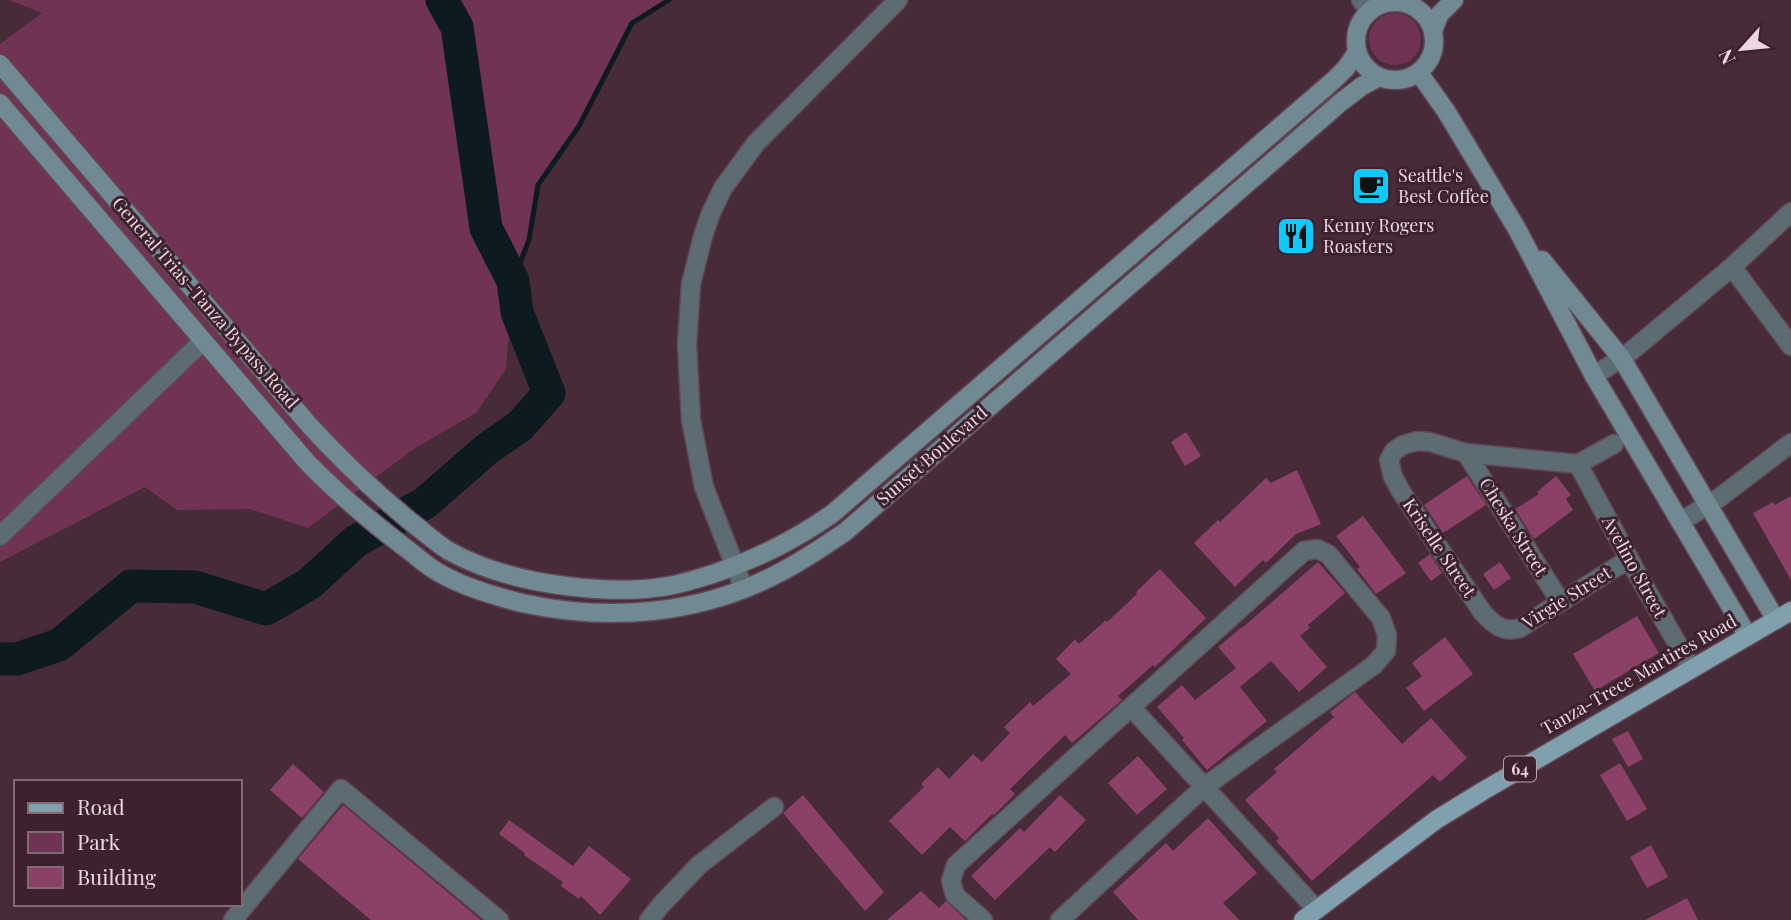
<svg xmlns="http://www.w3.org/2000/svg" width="1791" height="920" viewBox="0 0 1791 920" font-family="'Playfair Display',serif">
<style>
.green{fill:#703353}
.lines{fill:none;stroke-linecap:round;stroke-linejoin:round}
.stream{stroke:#0d1b21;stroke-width:5}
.river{stroke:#0d1b21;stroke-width:33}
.building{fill:#8b4167}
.street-casing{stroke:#624754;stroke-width:21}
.secondary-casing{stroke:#624754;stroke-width:21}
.primary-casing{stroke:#624754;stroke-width:21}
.street{stroke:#5c6c72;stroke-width:18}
.secondary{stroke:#718993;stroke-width:18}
.primary{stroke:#80a0ad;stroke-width:18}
.labels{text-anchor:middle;stroke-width:6;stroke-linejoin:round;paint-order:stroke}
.shield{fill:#3d212f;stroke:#b6a0aa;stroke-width:2}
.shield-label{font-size:16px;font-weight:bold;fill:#ead7df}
.poi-label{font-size:18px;fill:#ead7df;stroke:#3d212f;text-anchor:start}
.street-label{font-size:18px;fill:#ead7df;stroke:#3d212f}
</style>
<rect width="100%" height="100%" fill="#482b39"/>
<path class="green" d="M9,0H669L632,24L579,126L538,185L529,240L513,281L506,369L476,413L415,448L308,528L250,509L177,510L145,487L0,562V44L42,13Z
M1369 39a26 26 0 1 1 52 0a26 26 0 1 1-52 0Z"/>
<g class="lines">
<path class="stream" d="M513,281L529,240L538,185L579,126L632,23L669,0"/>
<path class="river" d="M0,659H17L59,645L131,586L195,587L266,609L309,584L356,541L425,503L487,449L520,426L549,393L517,312L513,281L486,228L457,27L442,0"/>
</g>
<path class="building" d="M1186,432L1201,456L1185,466L1171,442Z
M1297,470L1321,524L1296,534L1266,563L1263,560L1235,587L1194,543L1218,520L1220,522L1266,478L1271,483Z
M1467,476L1486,505L1443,533L1424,505Z
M1556,476L1571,495L1566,499L1573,510L1534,539L1515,509L1539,494L1537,492Z
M1791,496V580L1753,513L1773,502L1775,505Z
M1363,516L1406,573L1376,594L1357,569L1360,567L1336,536Z
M1430,554L1442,573L1431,581L1418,563Z
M1318,562L1345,593L1308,625L1310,628L1300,636L1327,667L1299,692L1271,661L1240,687L1267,721L1207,770L1182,740L1184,738L1157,707L1182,685L1195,700L1236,668L1218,647L1242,627V628Z
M1500,562L1511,578L1494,590L1483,574Z
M1160,569L1206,618L1155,667L1153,665L1118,696L1122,700L1072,743L1065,735L1010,789L1015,794L994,815L992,814L965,841L950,827L922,855L889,821L924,787L921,784L938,767L949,779L973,754L982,762L1010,733L1004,727L1030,702L1033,706L1071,674L1056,659L1075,639L1079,644L1106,620L1107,622L1137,594L1136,592Z
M1637,616L1659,653L1595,691L1573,654Z
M1445,637L1473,674L1424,711L1406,688L1422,676L1412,663Z
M1355,692L1402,744L1431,718L1467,758L1440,782L1433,775L1312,881L1276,841L1279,838L1245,800L1277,772L1274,769L1334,717L1330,712Z
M1628,731L1643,759L1628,767L1612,739Z
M1138,756L1167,789L1137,815L1108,783Z
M1620,763L1647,809L1627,821L1600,775Z
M293,764L324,792L302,818L270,790Z
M803,795L884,892L865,911L783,813Z
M1060,795L1086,820L1055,852L1050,847L995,900L971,876L1020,828L1024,832Z
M343,805L481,920H371L298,859Z
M1208,818L1257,873L1223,903L1239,920H1138L1113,892L1166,843L1173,851Z
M509,820L573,866L589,846L631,879L600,915L581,896L579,899L561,886L563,882L524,855L525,853L499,834Z
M1651,845L1668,877L1647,888L1630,857Z
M921,891L939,908L946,901L966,920H887Z
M1687,898L1698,920H1645Z"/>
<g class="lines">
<g class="street-casing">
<path id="street" d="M1361,0L1370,11
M1732,267L1791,346
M1594,376L1630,352L1732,267L1791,212
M1614,444L1578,464L1466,453L1430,442L1417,441L1403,445L1394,451L1389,460L1393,477L1402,493L1483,613C1494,625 1504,633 1520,628L1629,559
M1466,453L1560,601
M1578,464L1639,577L1692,669
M1680,522L1719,498L1791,443
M0,536L203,341
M744,589L704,487L691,420L687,344L691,284L703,236L711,213L723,188L756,143L898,0
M1131,707L1316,909
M233,920L341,789L499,920
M649,920L661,905L699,865L774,807
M983,920L955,895L951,881L956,865L1304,551L1317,549L1328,554L1381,618L1387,635L1386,651L1374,665L1204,787L1060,920"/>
</g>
<g class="secondary-casing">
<path id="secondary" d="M1356 41a39 39 0 1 1 78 0a39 39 0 1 1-78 0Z
M1433,31L1439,15L1454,0
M0,64L310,426C342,461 375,492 411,522C423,531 436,543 449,551C485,571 526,581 566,586C598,590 630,592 662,587C679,585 696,579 713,574C758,558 793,541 832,514L1334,80L1346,68L1357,52
M1419,73L1446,111L1517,229L1594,376L1748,636
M0,103L307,462C337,493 369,520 403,546C413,553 422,562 433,569C457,585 494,596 522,603C608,622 698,615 777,574C801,562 823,547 845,532L1341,102L1362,86L1379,77
M1542,260L1622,359L1776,620"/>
</g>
<g class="primary-casing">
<path id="primary" d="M1303,920L1436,820L1483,791L1791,611"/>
</g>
<use href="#street" class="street"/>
<use href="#secondary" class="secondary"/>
<use href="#primary" class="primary"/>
</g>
<defs>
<g id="cafe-square" transform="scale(2.0125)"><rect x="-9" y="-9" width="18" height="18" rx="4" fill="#0ecafa" stroke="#3d212f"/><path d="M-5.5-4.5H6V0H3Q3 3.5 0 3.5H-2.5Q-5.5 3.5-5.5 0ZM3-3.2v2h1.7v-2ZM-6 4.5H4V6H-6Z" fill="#111"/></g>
<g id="restaurant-square" transform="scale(2.0125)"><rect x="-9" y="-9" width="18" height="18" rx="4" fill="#0ecafa" stroke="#3d212f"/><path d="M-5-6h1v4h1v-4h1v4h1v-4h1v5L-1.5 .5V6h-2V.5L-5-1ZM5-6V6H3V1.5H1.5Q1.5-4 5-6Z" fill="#111"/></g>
</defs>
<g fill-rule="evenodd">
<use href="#cafe-square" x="1371" y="186"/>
<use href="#restaurant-square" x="1296" y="236"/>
</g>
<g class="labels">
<rect class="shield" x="1504" y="756.5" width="32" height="25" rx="5"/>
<g class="shield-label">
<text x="1520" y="775">64</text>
</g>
<g class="poi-label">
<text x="1398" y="182">Seattle's<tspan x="1398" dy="21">Best Coffee</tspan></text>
<text x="1323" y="232">Kenny Rogers<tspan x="1323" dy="21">Roasters</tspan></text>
</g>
<g class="street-label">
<text transform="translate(205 303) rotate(49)" y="6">General Trias–Tanza Bypass Road</text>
<text transform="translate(932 456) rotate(-41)" y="6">Sunset Boulevard</text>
<text transform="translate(1513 527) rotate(58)" y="6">Cheska Street</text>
<text transform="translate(1439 548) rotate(56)" y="6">Kriselle Street</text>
<text transform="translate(1634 567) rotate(61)" y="6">Avelino Street</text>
<text transform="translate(1567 598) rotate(-32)" y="6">Virgie Street</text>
<text transform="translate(1639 675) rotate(-30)" y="6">Tanza-Trece Martires Road</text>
</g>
</g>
<rect x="14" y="780" width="228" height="126" fill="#3d212f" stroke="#826a75" stroke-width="2"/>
<rect x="28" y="803" width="35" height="10" fill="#80a0ad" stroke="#826a75" stroke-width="2"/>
<text x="77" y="815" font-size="21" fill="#ead7df">Road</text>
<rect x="28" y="832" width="35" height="21" fill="#703353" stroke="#826a75" stroke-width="2"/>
<text x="77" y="850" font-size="21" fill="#ead7df">Park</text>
<rect x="28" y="867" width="35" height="21" fill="#8b4167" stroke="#826a75" stroke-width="2"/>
<text x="77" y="885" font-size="21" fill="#ead7df">Building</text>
<g transform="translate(1742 49) rotate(243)" stroke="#3d212f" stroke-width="5" paint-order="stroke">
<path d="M0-5L12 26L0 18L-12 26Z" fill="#ead7df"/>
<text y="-10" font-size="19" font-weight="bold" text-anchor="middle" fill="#ead7df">N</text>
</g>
</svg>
